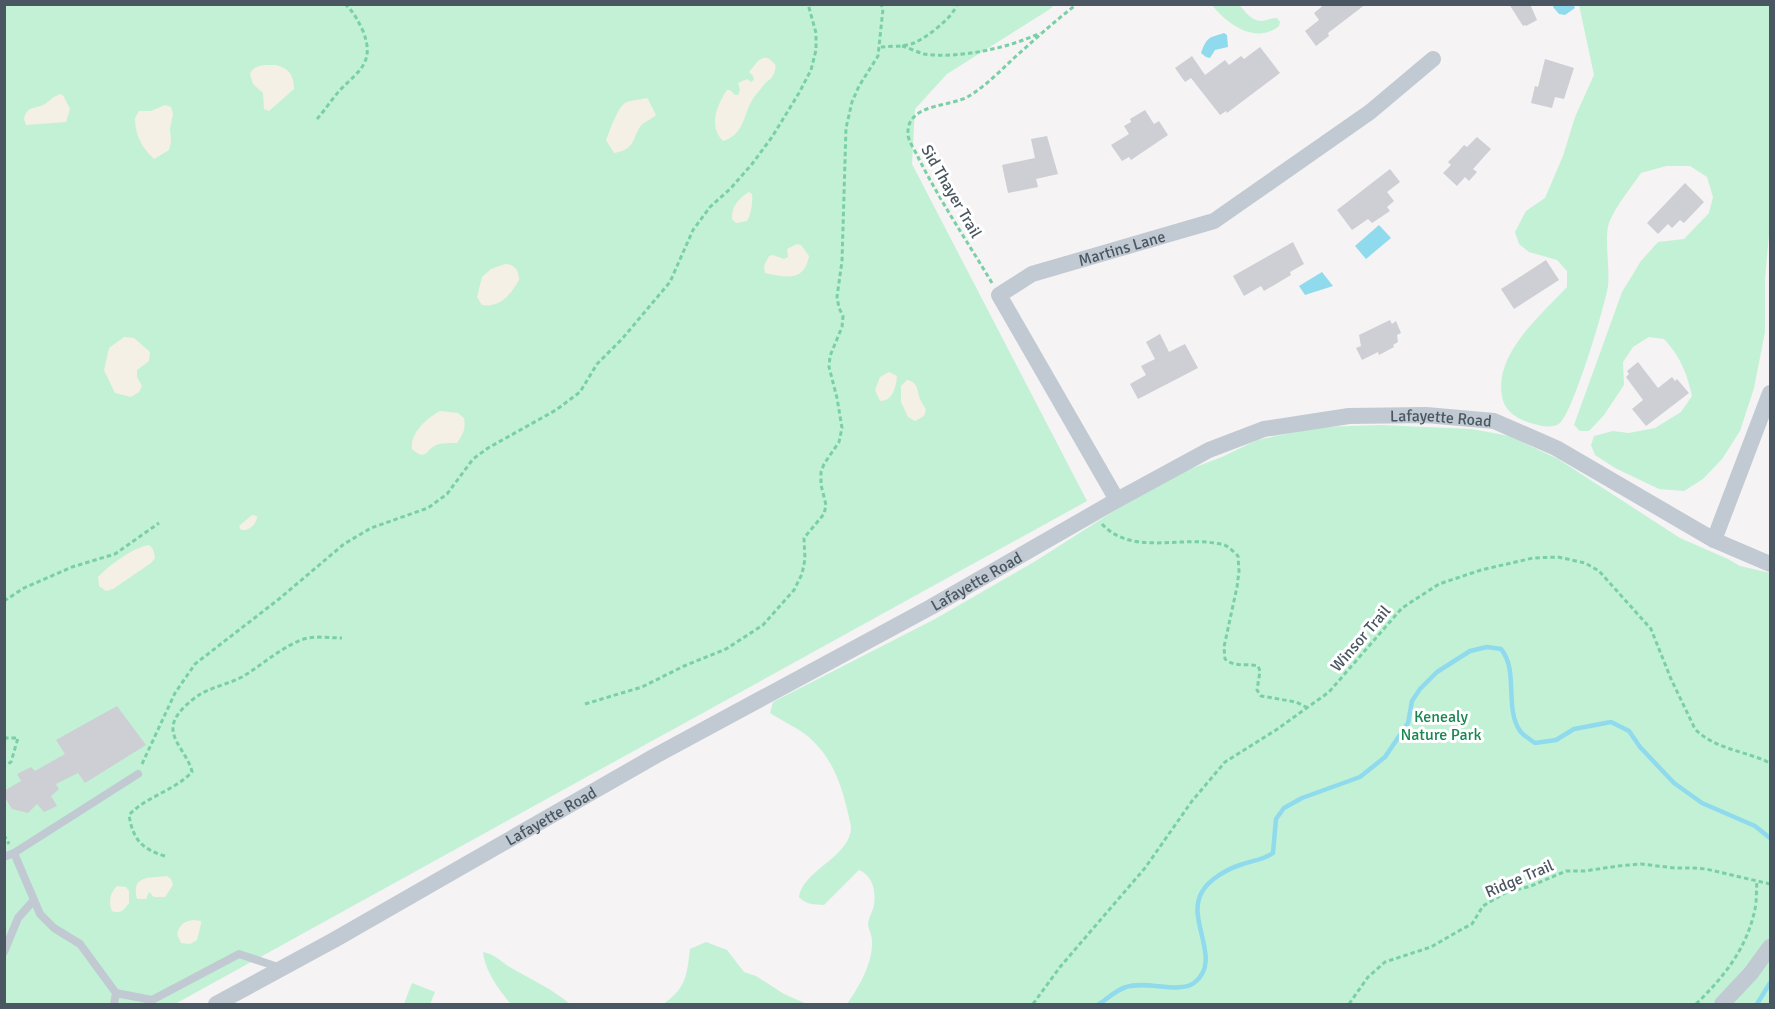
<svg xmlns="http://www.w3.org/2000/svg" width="1775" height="1009" viewBox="0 0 1775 1009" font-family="Signika,sans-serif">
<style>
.green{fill:#c3f1d5}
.sand{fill:#f5f0e5}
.water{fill:#90daee}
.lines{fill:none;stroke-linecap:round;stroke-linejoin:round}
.stream{stroke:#90daee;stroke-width:4.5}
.building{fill:#cdcfd5}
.path{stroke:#7ad0a6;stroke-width:3;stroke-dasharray:4.5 3;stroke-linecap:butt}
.service{stroke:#c1cad2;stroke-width:8}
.minor{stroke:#c1cad2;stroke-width:16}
.labels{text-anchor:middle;stroke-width:6;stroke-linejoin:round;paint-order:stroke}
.street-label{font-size:16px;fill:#4a5661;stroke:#fff}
.park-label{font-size:16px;fill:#17864f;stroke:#fff}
</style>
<rect width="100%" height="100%" fill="#f5f3f3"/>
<path class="green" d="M5,5H1054L1050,9L947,74L915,109L912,164L1087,501L175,1004H5Z
M1212,5H1239C1245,11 1251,21 1261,21C1266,21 1271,18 1277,18L1280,22L1279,26C1256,45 1227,24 1212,5Z
M1579,5H1770V223L1765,279V332L1754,388L1740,431L1722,459L1703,479L1684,491L1659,489L1615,468L1595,455L1591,445L1594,436L1613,431L1629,433L1655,428L1681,412L1692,396C1687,373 1680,356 1664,339L1649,337L1633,347L1623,362L1624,385L1604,415L1589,431H1580L1574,425L1622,292L1641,261L1658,242L1684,239L1709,213L1713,197L1707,177L1690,166H1666L1641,173C1631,188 1616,205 1609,223C1604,238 1610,267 1608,286C1605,306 1573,412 1560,423C1552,429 1542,426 1534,424C1519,420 1504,412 1502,396C1494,354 1541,315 1567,287V271L1557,260L1529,252L1519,244L1515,232L1526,211L1545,198L1563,156L1575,117L1594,75Z
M1380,425L1472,429L1509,436L1558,459L1680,538L1728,559L1740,566L1770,573V1004H847C859,987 873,963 872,941C872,935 868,928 868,923C869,917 873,911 874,905C876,891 873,876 859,870L824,905C814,904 806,905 799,897C803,869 852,857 851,826C844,795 837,764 813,741C804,731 782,721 770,713L773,702L935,619L1034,562L1136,497L1185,471L1222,457L1257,440L1320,427Z
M706,942L727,950L744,972L756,976L784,994L807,1004H663C686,989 687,975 690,949Z
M483,952C494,954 499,960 508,966C530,979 551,988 570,1004H511C499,990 485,971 483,952Z
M412,983L435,992L430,1004H404Z"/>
<path class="sand" d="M763,58H768L775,64C777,70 772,80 766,82C761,89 755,95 751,102C743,118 743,135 723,141C708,126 717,105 727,90H730L735,95H738L740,90L738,83L747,79L751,82L754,80L753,76L749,72L758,61Z
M275,65C288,67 294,75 294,89L269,111L264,109L263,93L253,84L250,74C254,64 266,65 275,65Z
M61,94L64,97L70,109L66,122L26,125L24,119C27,106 34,109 43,105C50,102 52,96 61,94Z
M646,98L648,99L656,115C652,119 643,122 640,127C632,139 635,150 614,153L606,140C610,131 618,105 627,102C633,100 640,100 646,98Z
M165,105L171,107L173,114L170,129L171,142L169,150L154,159C142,148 135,135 135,118L139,111H151Z
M749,192L752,194C753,201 751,215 747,221L736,223L732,219C731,207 739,198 749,192Z
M797,244L801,245L809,256C804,283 785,277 765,273L764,266L769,256L773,255L784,259L788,257L787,249Z
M505,264C515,264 519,271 519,280C511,294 500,308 482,305L477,297L482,277L491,269Z
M124,337L134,338L150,352L149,361L137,370V377L142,386L139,392L131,397L115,393L104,370L109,348Z
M889,372L897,376C896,387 893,401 880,401L875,390L880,377Z
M907,380C920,383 916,391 921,401C922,404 925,407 926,410L924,416L915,421L908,417L901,402V386Z
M440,411L458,413L464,418C466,429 463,434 457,443C451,443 442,443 436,445C425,450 427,462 412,449C410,433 427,418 440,411Z
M252,515L257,516C257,524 249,531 241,530L239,526Z
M149,545L153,549L155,558L151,563L113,589L106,591L99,586L98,577C110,565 132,548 149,545Z
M167,876L171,879L173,885L165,897H154L149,892L146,899H137C131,875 149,878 167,876Z
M117,886L126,887L129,891V903C124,909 121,915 112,911C108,902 110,893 117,886Z
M194,920L201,921V924L197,940L190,944L181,943L177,934C180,924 184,921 194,920Z"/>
<path class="water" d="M1573,4L1575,8L1565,15L1559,14L1553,7L1554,5Z
M1224,33L1227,35L1228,47L1215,50L1210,58L1206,57L1201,53C1207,38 1207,38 1224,33Z
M1379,225L1391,238L1366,259L1355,246Z
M1322,272L1333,286L1305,295L1299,286Z"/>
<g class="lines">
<path class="stream" d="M1099,1004C1107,999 1116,990 1126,987C1146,980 1179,994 1194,983C1224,960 1185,920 1202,892C1209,879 1229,868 1243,864C1254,860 1263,860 1273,853L1276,819L1284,808L1302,798L1360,777L1385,757L1408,723L1412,701L1420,689L1437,672L1470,651L1487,647L1501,649C1519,671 1504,707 1520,731C1524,736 1531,740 1535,743L1556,740L1574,729L1611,722L1629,731L1640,747L1674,783L1702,803L1755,826L1770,838
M1757,1004L1770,983"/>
</g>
<path class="building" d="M1325,4H1366L1328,33L1329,36L1316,46L1305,31L1319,20L1314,13Z
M1509,4H1530L1537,20L1526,26L1525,25L1523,26Z
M1260,47L1280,73L1227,113L1226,111L1220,115L1191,78L1185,82L1175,68L1192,56L1205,75L1225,60L1229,65L1241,56L1244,59Z
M1545,59L1574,68L1564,99L1555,97L1552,108L1531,103L1535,86L1538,87Z
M1145,110L1154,124L1159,121L1168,135L1131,160L1129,157L1122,161L1111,145L1129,134L1124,126L1131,122L1130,119Z
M1047,136L1058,174L1036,179L1038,187L1008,193L1002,165L1035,158L1031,139Z
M1477,137L1491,149L1473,169L1477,172L1469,181L1465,177L1457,186L1443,173L1451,165L1448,162L1457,153L1464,145L1467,147Z
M1390,169L1400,182L1387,192L1394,201L1387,207L1390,211L1372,223L1368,219L1352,230L1337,210Z
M1685,183L1704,202L1684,223L1680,220L1672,228L1668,224L1658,234L1647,223Z
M1293,242L1304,264L1290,272L1291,275L1264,291L1261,286L1244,296L1233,276Z
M1546,260L1559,280L1514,309L1501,289Z
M1390,320L1392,324L1396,321L1401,333L1397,335L1398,342L1393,345L1394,347L1379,355L1378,352L1362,360L1356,348L1361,346L1359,335Z
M1160,334L1169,352L1185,344L1198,368L1138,399L1130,384L1146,375L1141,366L1155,359L1146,342Z
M1638,362L1658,388L1672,377L1675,381L1677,379L1689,393L1646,426L1632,409L1643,400L1626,377L1629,374L1627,371Z
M117,706L146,745L85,783L78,773L56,784L59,789L51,796L57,806L44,812L37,804L28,813L12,809L4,796V791L21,781L17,774L31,767L35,771L65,754L56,740Z"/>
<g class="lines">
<path class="path" d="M902,46C909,48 917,52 924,54C958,59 1009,48 1040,33
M881,47C891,46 904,47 914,43C926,38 954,17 957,4
M317,119C325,110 332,99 340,90C360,70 375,62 363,31C358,21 354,12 345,4
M992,283C967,241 940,201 918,157C915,150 907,140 908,132C908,103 952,107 969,96C987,85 1000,71 1014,58C1035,39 1055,21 1077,4
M1102,524C1130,555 1179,537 1214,543C1219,544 1224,544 1228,547C1231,549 1235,553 1238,556L1239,571L1237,587L1224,647L1225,659C1235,668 1247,663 1258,666L1260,671L1257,690L1261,696L1296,702L1308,708
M4,601L24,588L72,567L115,554L159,523
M585,704L642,687L684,666L726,649L763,625L794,590L802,574L805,559L804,538L824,514L826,505L821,485V472L824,464L839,442L842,428L837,398L829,367L830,356L842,327L843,316L839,308L837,297L842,261L846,128L852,102L859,86L878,56L883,9L881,4
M4,738H18L11,762L4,766
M142,764L175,693L195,664L279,599L344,544L371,528L428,508L447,494L473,459L488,448L556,410L580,392L597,364L622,339L670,282L693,230L710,207L731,188L752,164L772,137L799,93L811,70L816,50V33L808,4
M4,835L9,844
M165,856C142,849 133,840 129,815C147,796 174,791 192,772C189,755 168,739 174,722C177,712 191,700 199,695C212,687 228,684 242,677C262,665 279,649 301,640C314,635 329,638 342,638
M1033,1004L1060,967L1145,868L1192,801L1225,762L1276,730L1329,692L1402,608L1439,584L1481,570L1533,558L1558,557L1585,563L1599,571L1651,629L1671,679L1695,729C1714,749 1746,751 1770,763
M1349,1004L1368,977L1385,962L1431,947L1464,928L1472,924L1483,906L1505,893L1531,886L1566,871H1585L1618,866L1641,864L1675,868H1694L1706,869L1770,884
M1696,1004C1724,977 1747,948 1755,909C1757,900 1756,890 1757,881"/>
<path class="service" d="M4,857L14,853
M4,952L18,918L34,900
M116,993L152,1000L239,954L281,968
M114,1004L116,993L80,944L54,928L40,914L14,853L138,774"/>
<g class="minor">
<path id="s1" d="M1117,500L999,295L1032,274L1214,221L1370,112L1433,59"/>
<path d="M1714,540L1770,393"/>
<path id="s2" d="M216,1004L334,940L655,756L931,607L1117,500L1209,450L1264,429L1349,416L1426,415L1494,421L1556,448L1714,540L1770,564"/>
<path d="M1722,1004L1751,973L1770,947"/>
</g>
</g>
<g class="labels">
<g class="street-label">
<text transform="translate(952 191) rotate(60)" y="6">Sid Thayer Trail</text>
<text dy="6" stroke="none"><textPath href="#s1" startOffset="369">Martins Lane</textPath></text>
<text dy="6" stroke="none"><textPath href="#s2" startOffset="1374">Lafayette Road</textPath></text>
<text dy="6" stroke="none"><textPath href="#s2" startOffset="870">Lafayette Road</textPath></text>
<text transform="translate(1360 638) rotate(-49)" y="6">Winsor Trail</text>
<text dy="6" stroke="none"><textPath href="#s2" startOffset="384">Lafayette Road</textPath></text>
<text transform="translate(1519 878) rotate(-23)" y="6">Ridge Trail</text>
</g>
<g class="park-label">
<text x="1441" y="722">Kenealy<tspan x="1441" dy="18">Nature Park</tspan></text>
</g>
</g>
<rect width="1775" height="1009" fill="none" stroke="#4a5661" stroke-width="12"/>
</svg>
